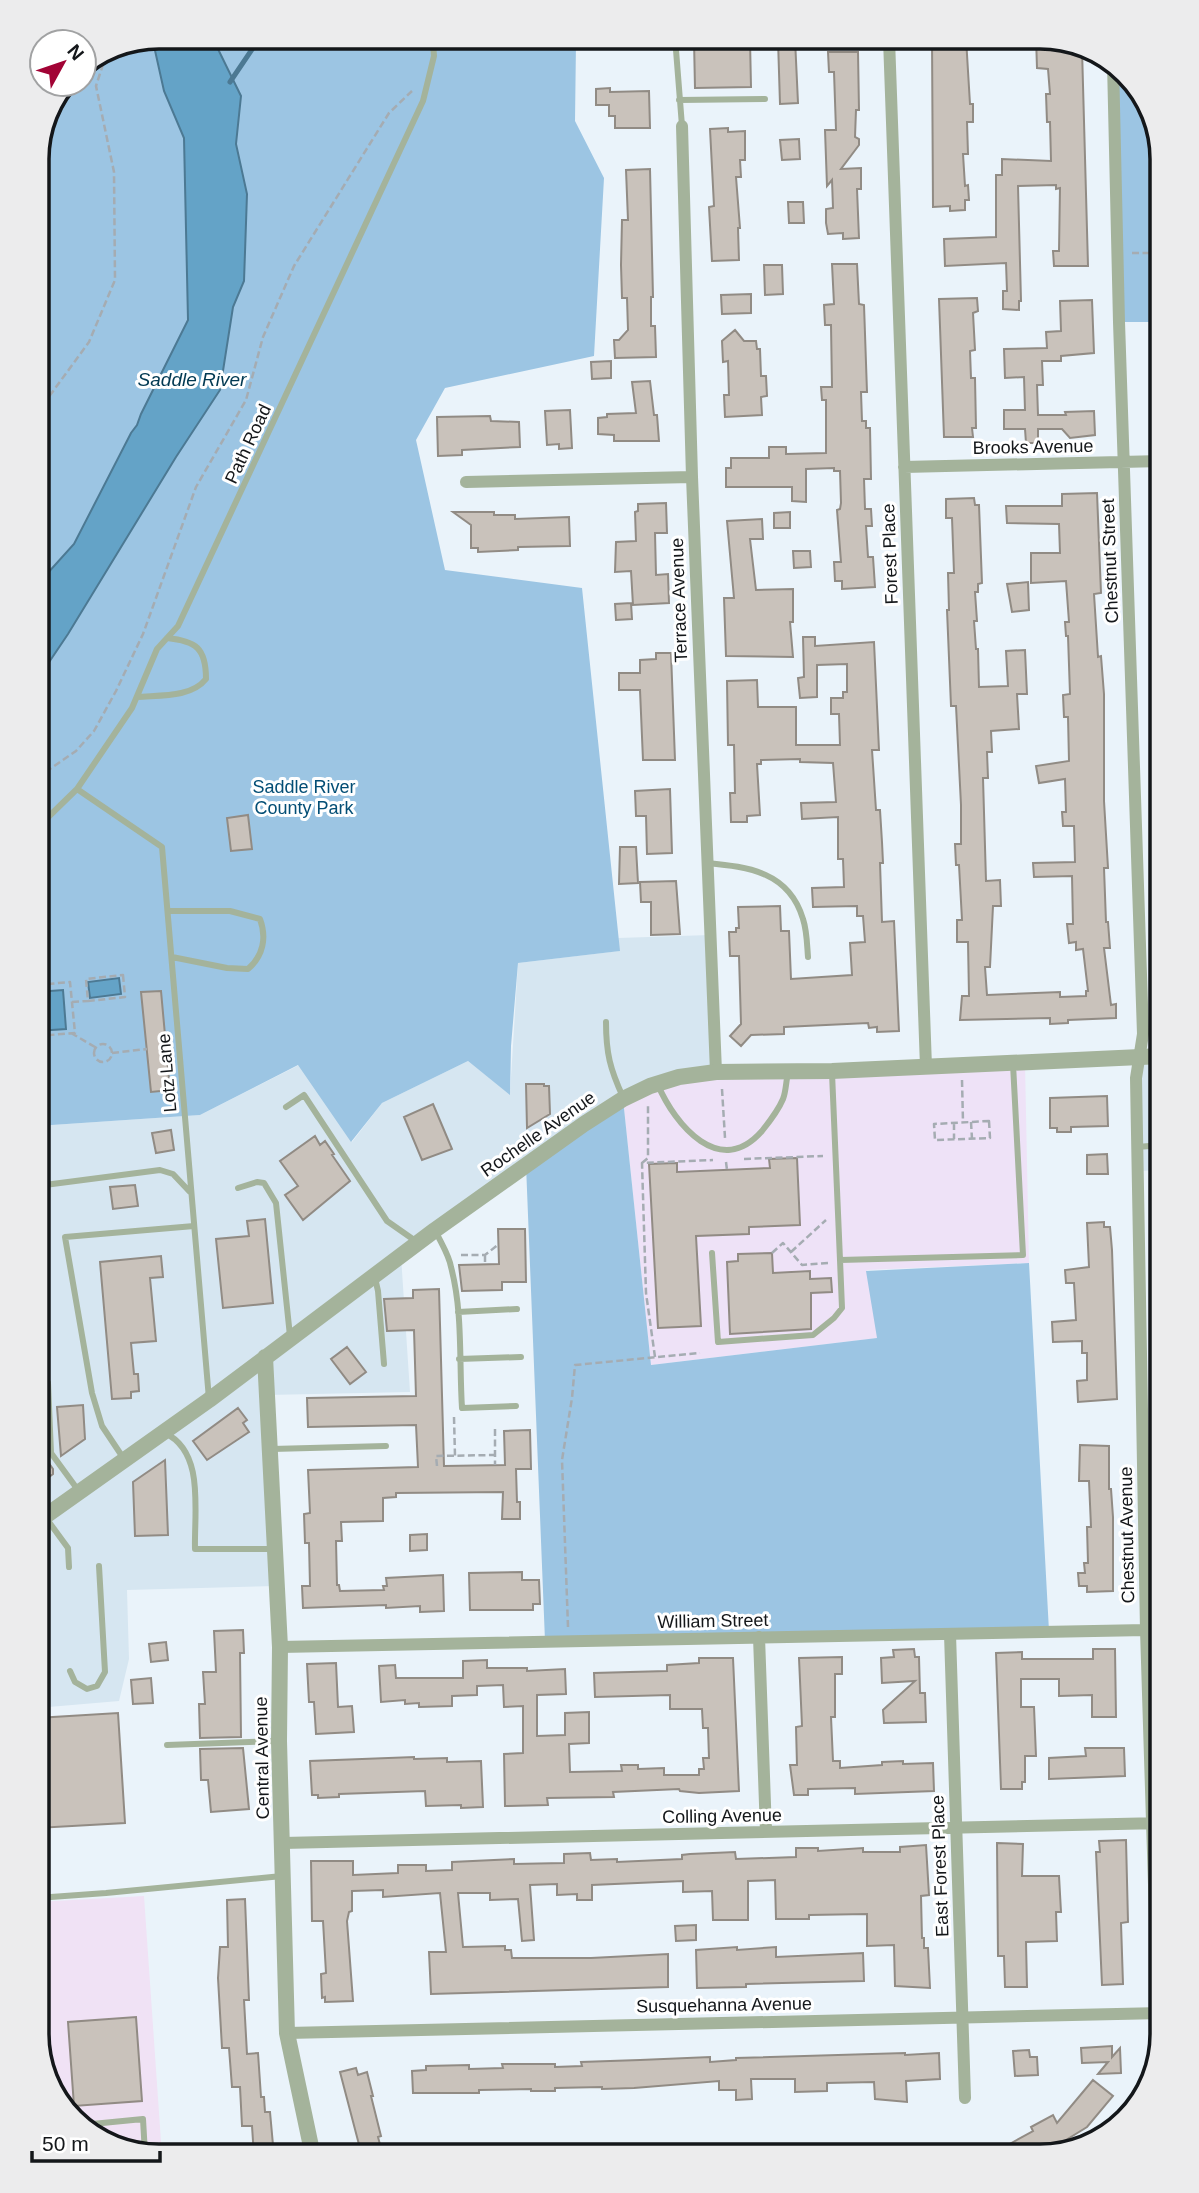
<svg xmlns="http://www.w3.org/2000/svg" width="1199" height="2193" viewBox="0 0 1199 2193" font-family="Arial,sans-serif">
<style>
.built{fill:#d6e6f1}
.industrial{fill:#f0e2f5}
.education{fill:#eee2f7}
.green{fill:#9cc5e3}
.water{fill:#64a3c7;stroke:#4c7993;stroke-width:2}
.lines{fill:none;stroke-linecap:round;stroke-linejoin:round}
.stream{stroke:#4c7993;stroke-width:5}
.building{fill:#c9c2bb;stroke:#918b84;stroke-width:2}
.path{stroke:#a5acb2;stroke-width:2.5;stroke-dasharray:7 3.5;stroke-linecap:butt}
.service{stroke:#a4b39b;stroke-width:6}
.minor{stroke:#a4b39b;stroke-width:12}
.tertiary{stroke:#a4b39b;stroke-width:16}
.labels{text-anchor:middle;stroke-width:6;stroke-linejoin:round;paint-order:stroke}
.street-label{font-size:18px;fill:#14171a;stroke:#fff}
.park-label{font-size:18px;fill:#034e75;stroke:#fff}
.water-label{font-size:19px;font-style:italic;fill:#023952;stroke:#fff}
.rim{fill:none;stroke:#14171a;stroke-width:3.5}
</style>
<rect width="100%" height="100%" fill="#eaf3fa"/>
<path class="built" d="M710,935L716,1072L657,1084L401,1256L410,1392L267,1395L277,1586L127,1590L129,1659L119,1701L37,1708V1126L200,1115L299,1065L352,1142L382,1103L468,1061L510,1094L518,963L619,951L618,938Z
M1162,1056V1170L1138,1171L1139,1057Z"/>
<path class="industrial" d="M144,1896L162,2156H151L91,2135L46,2081L37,2034V1902Z"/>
<path class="education" d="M1025,1063L1029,1263L867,1270L878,1338L651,1365L623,1099L679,1077Z"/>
<path class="green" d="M576,42L575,121L604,178L594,356L445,388L416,440L445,570L582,588L620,951L518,963L511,1046L510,1095L468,1061L382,1103L351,1142L298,1065L200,1115L37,1126V164L39,148L68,84H84V65L113,46Z
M1113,63L1153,112L1162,159V322H1119Z
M623,1099L651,1365L877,1338L866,1271L1029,1263L1049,1631L545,1641L526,1165Z"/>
<path class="water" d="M216,45L241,96L236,144L247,194L244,281L233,307L220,390L176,457L68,634L37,680V585L74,544L131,433L137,425L141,414L188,320L184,138L164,91L154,46Z
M119,978L121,994L90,998L88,982Z
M63,990L66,1029L37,1031V992Z"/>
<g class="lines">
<path class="stream" d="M230,82L255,45"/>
</g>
<path class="building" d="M1036,37H1048L1082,49L1088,266H1054L1053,251H1059L1060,188L1056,189V185L1018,186L1021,301H1019V310L1003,309V291H1007L1006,263L945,266L944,239L996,237V175H1002V159L1051,161L1050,122H1047L1046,94H1050L1048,69L1037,68Z
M932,38H966L970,104H973V122H967L968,154H963L965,186L968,185L969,200H965V210L950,211V206L933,207Z
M795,39L798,103L780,104L778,40Z
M694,40H750L751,87L695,88Z
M828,52H858L859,110H856L855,137L859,139V145L841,169L861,168V189H857L859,238L843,239V233L828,234L826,223V209L833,208L832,180L827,186L825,130H836L834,72H829Z
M610,88V92L649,91L650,128H615V116H609V105H596V89Z
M728,128V132L745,131V160H740L741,177H736L740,228H738L739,260L712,261L709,207L714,206L710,129Z
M799,139L800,159L782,160L780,140Z
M650,169L653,297H651V326H655L656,357L615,358L614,340H619L628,330L627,298H622L621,265L622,220H628L626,170Z
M788,202H803L804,223H789Z
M832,264H857L859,304L864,305L867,392H861L862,421H866V428H870L871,479H864L865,509H871L872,526H866L868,557H873L875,587L842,589V581H835L834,562H841L837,510L840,509L841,503L840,471H834V468L806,469V502L792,501V487H726V468H731V458H769V447H786V454L826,453V400H822L821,387H832L831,325H825L824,305L834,304Z
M764,265H782L783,294L765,295Z
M751,294V313L722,314L721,295Z
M977,298L978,311L973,313L975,350L970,351L971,378H975L976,428H972L973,437H944L939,299Z
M1092,300L1094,353L1061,356V361H1042L1043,385H1037L1038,415H1066L1065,412L1094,411L1095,435L1070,438L1062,429H1038V443H1026L1025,429H1004V410H1025L1024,377L1005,378L1004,349L1047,348L1046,332L1061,331L1060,301Z
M735,330L744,341H756L757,349H760L761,376H766L767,396L761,397L762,415L725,417L724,395H729L728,361L723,362L722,341Z
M611,361V378L592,379L591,362Z
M650,381L654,415H657L659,441H614V435L598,434V418L607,417V414L636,413L632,382Z
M570,410L572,448L559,449V444L547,445L545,411Z
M490,416L491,421L519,422L520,447L462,450V455L438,456L437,417Z
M1097,493L1101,593L1094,594L1098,657L1101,656L1104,694V801L1108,868H1104L1106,922H1108L1110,948H1104L1111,1005L1116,1004V1018L1068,1020V1023L1050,1024V1018L960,1020L962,996H969L968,942H957V920H962L959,865H956L955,844H961V805L956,706H951L947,610H949L948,573H954L952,518H946V499L974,498L975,505H979L982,583L978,584V592H975L977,621H974L976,649H978L979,687L1008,686L1006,651L1025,650L1027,694H1017L1019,729L991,731L992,752H987L988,778H983L986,881L1000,880L1001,906H993L990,967H985L987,995L1060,992V997L1086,996V991H1088L1083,949L1076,950V942L1069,943L1067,924H1073L1072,876L1034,877L1033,863L1075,862L1074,826H1063L1062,812H1066L1065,779L1039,783L1036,766L1069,761L1068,717H1064L1063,695L1070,694L1068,636H1066L1065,622H1069L1066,581L1031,583V553H1060L1059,524L1007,523L1006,506H1062V494Z
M666,503L667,533H655L656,575L668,574L669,603L633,605L631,571L615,572L616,542L636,541L635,512L638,511V504Z
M453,512H494V515H515V519L569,517L570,546L518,547V550L478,552V548H471V525Z
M790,512V528H774V513Z
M762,519L763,539H750L756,590L793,589V622H790L793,657L726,656L724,598H734L727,521Z
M793,551H810L811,567L794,568Z
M1028,582L1029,610L1012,612L1007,584Z
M631,603L632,619L616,620L615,604Z
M803,637H815V646L874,642L879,750H872L876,810H880L882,842L883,863H880L882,922L894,921L899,1031L877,1032V1027L869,1028L868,1023L784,1027V1034L751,1035L741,1046L730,1036L741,1024L739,956H730L729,932H736V928H739L738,907L780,906L781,931H789L791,979L852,975L850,943L865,942L863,916H857V906L813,907L812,888L844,887L843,859H838V817L802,819L801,803L836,802L833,763L800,762V759L761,760V764H757L760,815L747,816V822H731L730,793H735L734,745H728L727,681L757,680L758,707H796V745H840L839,714H831V698H843V692H847V664L817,665V697L800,698L798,678L804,677Z
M656,653H671L675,760H643L640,690H619V673H640V660L656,659Z
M670,789L672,853L647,854L646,816H636L635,791Z
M248,815L252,849L231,851L227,818Z
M620,847H636L638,883L619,884Z
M676,881L680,934L651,935V902H641L640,882Z
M161,991L170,1090L151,1092L141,992Z
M526,1084H544V1086H549L550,1114L527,1128Z
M1107,1096L1108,1126L1071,1127V1132H1057V1128H1050V1098Z
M433,1104L452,1149L422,1160L404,1117Z
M171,1130L174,1150L156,1153L152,1133Z
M315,1136L320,1145L325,1141L334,1154L332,1155L350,1181L303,1220L285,1195L298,1186L280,1161Z
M1107,1154L1108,1174H1087V1155Z
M797,1158L800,1225L749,1227V1234L696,1236L701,1326L658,1328L649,1164L677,1163V1172L770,1168L769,1159Z
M135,1185L138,1206L113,1209L110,1187Z
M265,1219L273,1303L223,1308L216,1239L249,1236L247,1221Z
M1104,1222V1227H1110L1112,1250L1117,1399L1078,1402L1077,1381L1087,1380V1353H1082V1341L1053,1342L1052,1322L1076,1320L1074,1283H1066L1065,1270L1089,1267L1087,1223Z
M498,1229H525L526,1282H502V1290L462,1291L459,1265L499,1264Z
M772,1253L773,1273L810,1271V1279L831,1278L832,1292L811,1293V1329L730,1334L727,1262L738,1261V1254Z
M161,1256L163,1277L150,1278L156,1341L131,1343L134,1374H138L139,1391L131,1392V1398L112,1399L100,1262Z
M439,1289L444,1466L505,1465L504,1431L530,1430L531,1469H516L517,1502H520V1519H502L503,1492L396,1493V1497L383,1498V1521L341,1522L342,1541H336L337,1585H339L340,1591L384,1590L383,1586H387L386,1578L443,1575L444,1611L420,1612V1606L386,1608V1605L303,1608L302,1586H310L309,1543H305L304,1514L310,1513L308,1470L418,1467L416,1425L308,1427L307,1398L416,1396L414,1330L387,1331L384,1299L413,1298V1290Z
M347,1347L366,1372L350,1384L331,1359Z
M83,1405L85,1439L61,1456L57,1407Z
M238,1408L247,1420L243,1423L249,1432L207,1460L193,1441Z
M1080,1445L1109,1446V1489H1111L1113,1517V1591L1087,1592V1586H1079L1078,1573H1085L1084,1563H1088L1087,1527H1091L1089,1481H1079Z
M37,1446L53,1469V1474L37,1486Z
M165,1460L168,1535L135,1536L133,1482Z
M427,1534V1550L410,1551V1535Z
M522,1572V1580H539L540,1604H533V1610H470L469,1573Z
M243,1630L244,1653H240L241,1737L200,1738L199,1704H205L203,1672H216L214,1631Z
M166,1642L168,1660L151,1662L149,1644Z
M914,1649L915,1657H919L920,1693H925L926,1722L884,1723L883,1710L915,1681L882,1683L881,1658L894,1657L893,1650Z
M1093,1649H1115L1116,1717H1092V1695L1059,1696V1679H1021V1707H1034L1036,1756H1025V1782H1022V1789H1001L996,1653L1022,1652V1659H1093Z
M842,1657V1674H835V1717H831L833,1761H840V1768L882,1765V1762L903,1761V1764L933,1763L934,1791L855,1794V1788L808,1789V1795H794L790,1765H797L796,1727L802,1726L799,1658Z
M699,1658H733L739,1791L699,1793L680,1791L679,1789L613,1792L614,1797L547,1798L548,1805L505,1806L504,1754L523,1753V1706L504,1707L503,1685L477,1686V1695L452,1696V1706L419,1707V1703L405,1704V1700L381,1702L379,1666L395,1665L396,1678H463V1661L487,1660V1668H527V1671L565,1669L566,1694L537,1695V1736L565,1735V1713L589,1712V1743L569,1744L570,1772L622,1771L621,1765H638V1769L664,1768V1775H699V1769H704L703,1758H709L708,1728H703L702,1709H670V1695L595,1697L594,1673L667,1671V1665L699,1663Z
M336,1663L338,1707L352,1706L354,1732L316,1734L314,1702H309L307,1664Z
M151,1678L153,1703L133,1704L131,1680Z
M118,1713L125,1823L37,1828V1718Z
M243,1748L249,1809L211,1812L208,1780H201L200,1749Z
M1085,1748H1124L1125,1776L1049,1779V1758L1086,1756Z
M414,1757V1759L447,1758V1762L481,1761L483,1807L461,1808V1805L426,1806L425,1791L339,1794V1797L318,1798V1795H312L310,1761Z
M1126,1840L1128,1922L1121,1923L1123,1984L1102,1985L1096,1852H1100L1099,1841Z
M997,1843L1023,1844L1022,1876H1059L1061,1912H1056L1057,1941L1026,1942L1027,1987H1005L1004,1956H998Z
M926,1845L929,1895L921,1896L922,1938H924V1948H928L930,1988L895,1986L894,1945L867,1946V1914L809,1915V1919H776L775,1880L748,1881V1920H713L712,1891L683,1892V1881L592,1885V1900H577V1894L557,1895V1884L530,1885L534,1940L522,1941L518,1899L490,1900V1893H458L463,1947L505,1946V1950H511L512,1958H591L668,1954V1987L431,1994L429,1952H446L440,1893L383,1897V1890L352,1891V1911L349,1912L347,1921L353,2001L325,2002V1997L322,1998L321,1974L326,1973L323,1921H312L311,1861H353V1875L398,1873V1865H426V1871L452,1870V1862L514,1859V1864L564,1863V1854L590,1853L591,1860L617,1859V1862L682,1859V1855L690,1854L735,1852L736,1859L796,1857V1848H818V1851L863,1848V1852H900V1847Z
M245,1899L249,2000H244L247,2054L258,2053L261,2097H264L265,2112H270L274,2156H254L252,2126H242L240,2087H232L229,2048H222L218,1978L220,1947H228L227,1900Z
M696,1925V1940L676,1941L675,1926Z
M737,1947V1950L776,1947V1957L863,1953L864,1981L746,1984V1987L697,1988L696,1950Z
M136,2017L142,2101L74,2106L68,2022Z
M1112,2046V2057L1120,2048L1121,2073L1098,2074L1108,2062L1082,2063L1081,2048Z
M1029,2050L1030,2057H1037L1038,2075L1015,2076L1013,2051Z
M905,2053V2055L939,2053L940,2079L906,2081L907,2102L875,2099L874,2082L827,2083V2091L795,2092V2079H751L752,2099L736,2100V2090H719V2081L634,2088L602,2089V2087L555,2088V2091H531V2089L479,2090V2093H413L412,2071L426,2070V2066L469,2065V2069L503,2068L502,2064H555V2067L582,2066L581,2062L640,2060L710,2057V2062L736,2060V2058Z
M356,2068L358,2075L367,2072L373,2096H371L381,2136L378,2137L383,2156H362L340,2072Z
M1093,2080L1113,2096L1087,2127L1053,2148L1051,2145L1031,2156H988L1033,2131L1031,2127L1053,2115L1057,2123Z"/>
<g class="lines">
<path class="path" d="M1132,253H1151V248H1162
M37,413L89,342L115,280L114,172L96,86L108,49
M37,778L76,751L94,731L116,691L143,634L196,487L246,400L263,337L294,266L389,113L412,91
M123,975L125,997L88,1001L86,979Z
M72,1002L88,1001
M71,1033L95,1047
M37,1036L75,1033L70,982L37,985
M94 1053a9 9 0 1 1 18 0a9 9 0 1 1-18 0Z
M112,1053L147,1049
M962,1080L963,1122
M722,1089L725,1138
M989,1121L990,1138L935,1140L934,1124Z
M971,1122L972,1139
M954,1123V1139
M744,1159L823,1156
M726,1162L727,1170
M642,1163L648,1158V1106
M791,1252L826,1220
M772,1253L783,1243L802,1265L828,1263V1261
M461,1255H485L499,1244
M485,1255V1264
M655,1357L646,1293L642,1163L713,1160
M454,1417L455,1456
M495,1429V1465
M437,1466L436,1456L495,1455
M568,1627L562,1460L572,1398L575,1365L700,1353"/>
<path class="service" d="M676,50L682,126
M679,100L765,99
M137,697C159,695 191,698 206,679C206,648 196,641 167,638
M77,789L162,847L209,1399
M37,828L77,789L132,708L157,649L178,626L423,101L434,56L433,43
M707,863C749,867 789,872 803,919C807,931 807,945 808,957
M168,911H230L260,919C267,938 263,956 248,969L227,968L172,957
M606,1022C606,1053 610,1069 623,1097
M832,1073L840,1260L1023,1255L1013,1064
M658,1085C675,1125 720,1179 762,1131C770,1121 778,1111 783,1099C786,1092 786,1081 788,1073
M286,1107L304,1095L387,1221L417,1242
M1137,1147L1162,1145
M37,1186L160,1170L173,1174L190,1192
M238,1188L257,1182L264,1183L276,1203L290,1336
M436,1232C441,1243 449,1255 451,1267C463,1312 459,1361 462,1408L516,1406
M712,1253L718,1342L813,1335L834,1318L842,1308L840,1260
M375,1278L378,1291L384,1364
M458,1312L517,1309
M459,1359L521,1357
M48,1383L51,1453L78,1490
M165,1433C205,1452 194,1511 195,1549H273
M272,1449L386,1446
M124,1459L102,1426L92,1393L65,1237L194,1226
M46,1518L68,1548L69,1567
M70,1671L75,1682L87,1689L97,1686L105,1672L99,1566
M167,1745L277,1741
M37,1898L106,1893L282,1876
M82,2125L143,2119L145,2154"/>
<path class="minor" d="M889,39L926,1067
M1113,63L1119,322L1143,1034L1136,1078L1146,1630L1159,2044
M682,126L692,477L716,1072
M904,467L1162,461
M466,482L692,477
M950,1634L965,2098
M759,1637L766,1832
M280,1647L1146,1630
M1147,1662L1162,1661
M283,1843L1162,1823
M287,2033L1162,2013"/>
<path class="tertiary" d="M265,1357L280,1647L279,1741L287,2033L313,2156
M37,1522L209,1400L435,1230L584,1124L623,1099L650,1086L679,1077L716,1072L832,1071L1162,1056"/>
</g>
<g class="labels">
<g class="street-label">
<text transform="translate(248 444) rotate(-65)" y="6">Path Road</text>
<text transform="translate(1033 447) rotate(-1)" y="6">Brooks Avenue</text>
<text transform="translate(890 554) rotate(-92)" y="6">Forest Place</text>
<text transform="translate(1110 561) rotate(-92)" y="6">Chestnut Street</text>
<text transform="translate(679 600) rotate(-92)" y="6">Terrace Avenue</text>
<text transform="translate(167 1073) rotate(-95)" y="6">Lotz Lane</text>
<text transform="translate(538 1134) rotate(-35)" y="6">Rochelle Avenue</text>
<text transform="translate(1127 1535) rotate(-91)" y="6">Chestnut Avenue</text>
<text transform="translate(713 1621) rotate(-1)" y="6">William Street</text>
<text transform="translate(262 1758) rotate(-91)" y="6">Central Avenue</text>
<text transform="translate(722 1816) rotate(-1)" y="6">Colling Avenue</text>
<text transform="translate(940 1866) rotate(-92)" y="6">East Forest Place</text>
<text transform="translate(724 2005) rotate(-1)" y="6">Susquehanna Avenue</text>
</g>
<g class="park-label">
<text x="304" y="793">Saddle River<tspan x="304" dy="21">County Park</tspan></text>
</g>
<g class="water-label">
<text x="192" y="386">Saddle River</text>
</g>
</g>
<path d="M0 0H1199V2193H0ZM159 49H1040A110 110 0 0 1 1150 159V2034A110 110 0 0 1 1040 2144H159A110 110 0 0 1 49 2034V159A110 110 0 0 1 159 49Z" fill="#ececed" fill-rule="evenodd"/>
<path class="rim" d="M159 49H1040A110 110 0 0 1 1150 159V2034A110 110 0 0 1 1040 2144H159A110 110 0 0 1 49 2034V159A110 110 0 0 1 159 49Z"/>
<g transform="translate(63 63) rotate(50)"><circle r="33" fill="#ffffff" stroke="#a1a2a3" stroke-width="2"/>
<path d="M0-5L12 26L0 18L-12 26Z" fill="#a20335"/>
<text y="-10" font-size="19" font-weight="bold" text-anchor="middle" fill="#14171a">N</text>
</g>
<path d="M32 2151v10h128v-10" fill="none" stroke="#14171a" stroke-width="3.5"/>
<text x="42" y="2151" font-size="21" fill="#14171a" stroke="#ffffff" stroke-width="5" paint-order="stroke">50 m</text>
</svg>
